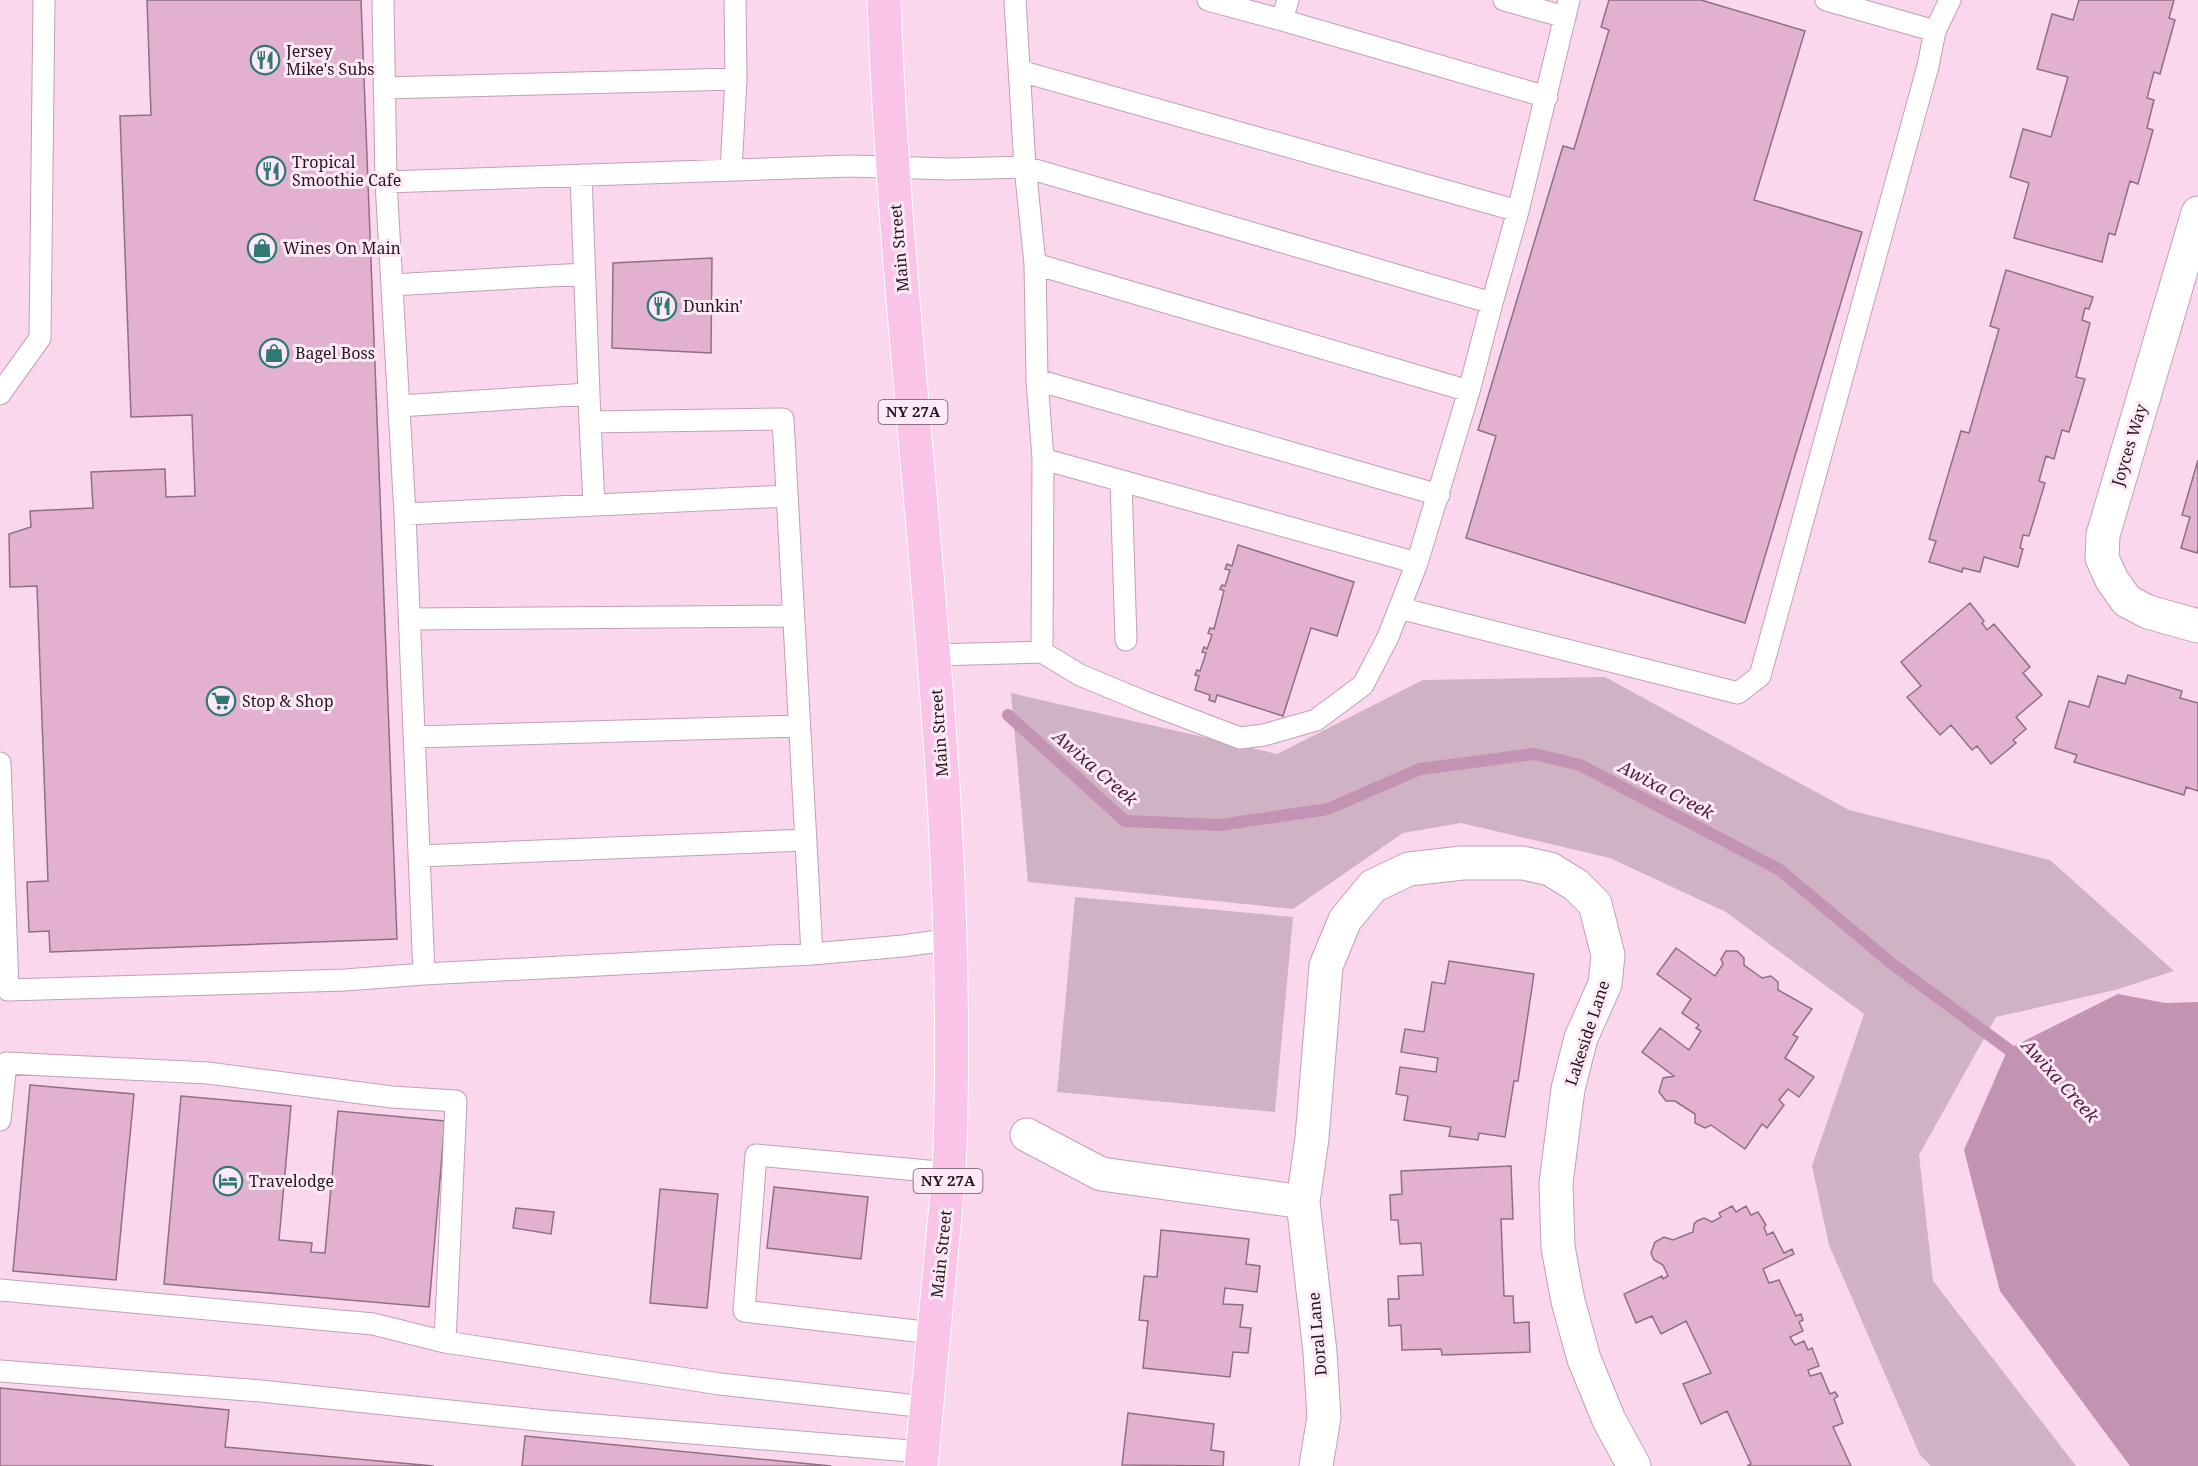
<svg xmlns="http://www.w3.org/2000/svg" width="2198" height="1466" viewBox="0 0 2198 1466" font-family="'Noto Serif',serif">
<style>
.green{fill:#d0b2c5}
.water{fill:#c293b2}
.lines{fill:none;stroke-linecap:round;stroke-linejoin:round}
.stream{stroke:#c293b2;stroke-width:12}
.building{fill:#e2b1d0;stroke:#8e7083;stroke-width:1.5}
.service-casing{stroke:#c1a0b5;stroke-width:23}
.minor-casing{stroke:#c1a0b5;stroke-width:35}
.primary-casing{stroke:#fff;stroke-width:35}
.service{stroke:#fff;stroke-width:21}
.minor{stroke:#fff;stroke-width:33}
.primary{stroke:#fac4e8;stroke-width:33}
.labels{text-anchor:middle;stroke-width:6;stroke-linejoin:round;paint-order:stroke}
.shield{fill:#ffe9f6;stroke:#655660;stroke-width:1.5}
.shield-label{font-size:15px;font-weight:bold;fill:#23171f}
.poi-label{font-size:16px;fill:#23171f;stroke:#ffe9f6;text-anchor:start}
.street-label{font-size:16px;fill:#23171f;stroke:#ffe9f6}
.water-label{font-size:18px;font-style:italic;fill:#511942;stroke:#ffe9f6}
</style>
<rect width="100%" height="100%" fill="#fad7ed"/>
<path class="green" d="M1605,677L1849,810L2050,860L2174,971L2115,990L1996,1017L1919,1155L1933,1281L2076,1466H1931L1920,1455L1829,1245L1812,1166L1864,1014L1726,912L1610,858L1461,823L1403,833L1293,909L1028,882L1011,693L1277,754L1423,680Z
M1075,897L1293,917L1275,1112L1057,1092Z"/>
<path class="water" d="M2118,994L2165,1003L2198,1002V1466H2130L2000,1291L1964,1150L2008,1049Z"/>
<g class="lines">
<path class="stream" d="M1008,715L1125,821L1220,825L1328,809L1420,769L1534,754L1580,765L1780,870L1891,963L2008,1049L2018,1061"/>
</g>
<path class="building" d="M147,0H361L397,939L50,952L49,931L29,932L27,882L48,881L37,586L10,587L9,534L31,527L30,511L93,508L91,472L165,469L166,497L195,496L192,415L131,417L120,116L151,115Z
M1609,0H1701L1805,31L1754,200L1862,232L1745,623L1466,538L1496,436L1478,430L1563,146L1574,149L1609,30L1601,27Z
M2079,0H2174L2169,18L2175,20L2160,74L2154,72L2147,98L2154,100L2147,128L2153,130L2138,184L2130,181L2115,235L2109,233L2102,262L2014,238L2029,183L2010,177L2023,129L2051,137L2068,77L2037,69L2052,14L2073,20Z
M712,258L711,353L612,348L613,263Z
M2006,270L2093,297L2089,309L2085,308L2082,320L2090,323L2076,377L2085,379L2069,432L2062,430L2054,459L2046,456L2039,481L2045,483L2029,536L2023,535L2020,548L2023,549L2018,567L1984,557L1980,572L1963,568L1962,572L1929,562L1936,541L1929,539L1961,431L1969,433L1999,329L1990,326Z
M2198,460V549L2197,553L2181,548L2190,517L2182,515Z
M1238,545L1354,582L1337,636L1311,628L1283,716L1217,695L1215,702L1209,700L1210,695L1195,690L1199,676L1195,675L1197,670L1200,671L1206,653L1202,652L1204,647L1207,649L1212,635L1208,633L1210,628L1214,629L1224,591L1220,589L1222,585L1225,586L1230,570L1225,569L1227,564L1232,566Z
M1970,603L1984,621L1982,623L1987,630L1994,624L2030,667L2023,673L2042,695L2016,717L2026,729L2013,740L2016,743L1991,764L1977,746L1972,750L1951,725L1940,735L1907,697L1921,686L1901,662Z
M2128,675L2182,691L2180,698L2198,703V791L2186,787L2184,795L2074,762L2077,755L2055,748L2069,701L2089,707L2098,676L2125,684Z
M1676,948L1715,976L1723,964L1721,959L1726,951H1737L1744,958V965L1762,978L1771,976L1778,982V990L1812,1009L1793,1035L1798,1037L1785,1058L1814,1077L1799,1097L1788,1089L1779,1100L1784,1105L1767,1128L1762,1124L1745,1149L1711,1125L1705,1128L1695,1123V1114L1675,1101H1666L1659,1092L1663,1078L1674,1076L1642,1052L1660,1028L1689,1050L1701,1031L1696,1028L1699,1025L1682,1013L1691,999L1657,974Z
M1449,961L1534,974L1518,1081H1514L1505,1137L1479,1133L1478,1140L1449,1136L1451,1127L1404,1120L1408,1096L1396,1094L1400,1067L1436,1072L1438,1058L1401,1052L1405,1029L1424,1032L1432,982L1445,984Z
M30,1085L134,1094L116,1280L13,1271Z
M181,1096L291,1106L279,1240L312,1243L311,1252L325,1253L338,1111L445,1121L429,1307L164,1284Z
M1511,1166L1513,1219H1501L1504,1296H1513L1514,1323L1529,1322L1530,1352L1442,1355L1441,1349L1402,1350L1401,1325L1389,1326L1388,1299H1399L1398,1276L1423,1275L1421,1243L1400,1244L1398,1220H1391L1390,1195L1402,1194L1401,1171Z
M774,1187L868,1197L861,1259L767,1248Z
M660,1189L718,1194L707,1308L650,1303Z
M1732,1206L1736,1212L1746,1206L1751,1215L1758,1212L1766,1225L1764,1227L1767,1235L1773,1232L1784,1253L1792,1249L1794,1254L1763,1269L1769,1283L1779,1280L1796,1316L1801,1314L1803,1320L1799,1322L1803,1331L1790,1337L1795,1345L1804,1341L1808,1350L1812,1348L1819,1366L1808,1370L1810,1376L1821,1373L1830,1394L1835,1392L1838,1396L1834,1399L1843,1423L1833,1427L1851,1466H1747L1751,1464L1727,1411L1701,1424L1683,1384L1711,1373L1686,1321L1661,1334L1652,1316L1636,1323L1624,1294L1662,1276L1663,1279L1668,1276L1663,1265L1654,1260L1651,1253L1655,1242L1664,1237L1673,1240L1693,1232L1694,1224L1697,1221L1704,1218L1712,1222L1721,1217L1719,1213Z
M516,1208L554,1212L551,1234L513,1228Z
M1161,1230L1249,1239L1246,1264L1260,1266L1257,1292L1225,1288L1223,1304L1243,1305L1240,1327L1251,1328L1248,1353L1233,1352L1230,1377L1143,1368L1148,1321L1139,1320L1144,1276L1157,1277Z
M0,1388L229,1410L225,1447L434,1466H0Z
M1128,1413L1214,1424L1211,1450L1224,1452L1223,1466L1122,1465Z
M525,1436L831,1466H522Z"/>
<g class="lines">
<g class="service-casing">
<path id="service" d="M383,0L386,182L850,166L950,169L1025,167L1492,303L1518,211L1569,0
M1208,0L1282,20L1288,0
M1504,0L1565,17
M1282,20L1547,97
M1935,31L1950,0
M1020,71L1518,211
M384,88L736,79
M731,170L736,79L735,0
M581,175L590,422L783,419L812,954
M386,182L405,514L424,974L812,954L903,946L952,939
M1035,264L1469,391
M392,285L584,274
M1037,380L1439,495
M0,394L40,338L44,0
M399,406L588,394
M590,422L594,505
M1043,459L1417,563
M1121,482L1126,640
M405,514L787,496
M1399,608L1738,693L1760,676L1928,66L1935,31L1826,0
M409,619L793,616
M1042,652L1080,675L1145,702L1240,738L1264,735L1316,720L1363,685L1388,637L1417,563L1469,391L1492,303
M934,655L1042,652L1043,459L1037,380L1035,264L1025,167L1015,0
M415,737L799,726
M0,763L8,990L345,980L424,974
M419,856L806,840
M0,1120L6,1063L208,1073L392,1097L456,1101L445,1342
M0,1290L373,1324L445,1342L720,1384L926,1407
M933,1333L744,1311L756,1155L949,1173
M0,1371L261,1391L546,1421L922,1452"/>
</g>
<g class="minor-casing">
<path id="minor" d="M2198,213L2103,535L2102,558L2112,580L2127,601L2148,612L2198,626
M1027,1135L1101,1174L1303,1202
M1316,1466L1324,1417L1320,1352L1303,1202L1312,1138L1326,966L1345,920L1373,886L1409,869L1462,863H1523L1550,869L1576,885L1595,904L1608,955L1605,984L1581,1038L1568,1089L1556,1183L1558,1247L1568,1301L1584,1359L1609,1420L1634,1466"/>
</g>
<g class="primary-casing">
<path id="primary" d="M884,0C898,391 966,781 949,1173L921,1466"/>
</g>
<use href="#service" class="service"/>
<use href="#minor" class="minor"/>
<use href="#primary" class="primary"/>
</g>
<defs>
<g id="restaurant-ring" transform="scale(1.5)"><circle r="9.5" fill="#ffe9f6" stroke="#307975" stroke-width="1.5"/><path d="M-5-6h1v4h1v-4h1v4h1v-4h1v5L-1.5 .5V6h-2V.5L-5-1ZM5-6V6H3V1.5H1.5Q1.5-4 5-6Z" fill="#307975"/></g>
<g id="shop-ring" transform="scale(1.5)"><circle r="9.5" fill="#ffe9f6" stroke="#307975" stroke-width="1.5"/><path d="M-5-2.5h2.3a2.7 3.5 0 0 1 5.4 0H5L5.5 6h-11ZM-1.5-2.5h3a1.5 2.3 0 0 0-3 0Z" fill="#307975"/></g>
<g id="supermarket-ring" transform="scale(1.5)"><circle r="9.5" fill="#ffe9f6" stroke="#307975" stroke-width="1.5"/><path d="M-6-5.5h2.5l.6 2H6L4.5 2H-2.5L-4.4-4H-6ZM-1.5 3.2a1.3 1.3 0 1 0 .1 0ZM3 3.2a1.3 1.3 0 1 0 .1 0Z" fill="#307975"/></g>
<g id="hotel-ring" transform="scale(1.5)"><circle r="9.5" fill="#ffe9f6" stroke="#307975" stroke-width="1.5"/><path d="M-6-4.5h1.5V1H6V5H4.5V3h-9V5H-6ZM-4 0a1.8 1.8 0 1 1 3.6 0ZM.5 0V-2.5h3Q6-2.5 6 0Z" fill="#307975"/></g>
</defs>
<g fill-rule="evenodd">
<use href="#restaurant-ring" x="265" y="60"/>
<use href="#restaurant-ring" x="271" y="171"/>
<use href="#shop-ring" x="262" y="248"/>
<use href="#restaurant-ring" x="662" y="306"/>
<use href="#shop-ring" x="274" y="353"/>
<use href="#supermarket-ring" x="221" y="701"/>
<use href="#hotel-ring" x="228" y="1181"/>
</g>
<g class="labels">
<g class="shield">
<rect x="878.5" y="400" width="69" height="24" rx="4.5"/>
<rect x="913.5" y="1169" width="69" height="24" rx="4.5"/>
</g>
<g class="shield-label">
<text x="913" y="417">NY 27A</text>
<text x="948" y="1186">NY 27A</text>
</g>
<g class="poi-label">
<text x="286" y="57">Jersey<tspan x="286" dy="18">Mike's Subs</tspan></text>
<text x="292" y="168">Tropical<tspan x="292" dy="18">Smoothie Cafe</tspan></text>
<text x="283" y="254">Wines On Main</text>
<text x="683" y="312">Dunkin'</text>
<text x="295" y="359">Bagel Boss</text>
<text x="242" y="707">Stop &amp; Shop</text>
<text x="249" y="1187">Travelodge</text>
</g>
<g class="street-label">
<text transform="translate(899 248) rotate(-95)" y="6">Main Street</text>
<text transform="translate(2129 445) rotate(-73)" y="6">Joyces Way</text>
<text transform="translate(939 733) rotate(-94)" y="6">Main Street</text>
<text transform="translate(1587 1033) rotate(-72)" y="6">Lakeside Lane</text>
<text transform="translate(941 1254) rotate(-84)" y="6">Main Street</text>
<text transform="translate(1317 1334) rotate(-95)" y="6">Doral Lane</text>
</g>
<g class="water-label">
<text transform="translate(1095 768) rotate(41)" y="6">Awixa Creek</text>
<text transform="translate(1666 790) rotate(28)" y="6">Awixa Creek</text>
<text transform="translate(2060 1081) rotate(48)" y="6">Awixa Creek</text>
</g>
</g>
</svg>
